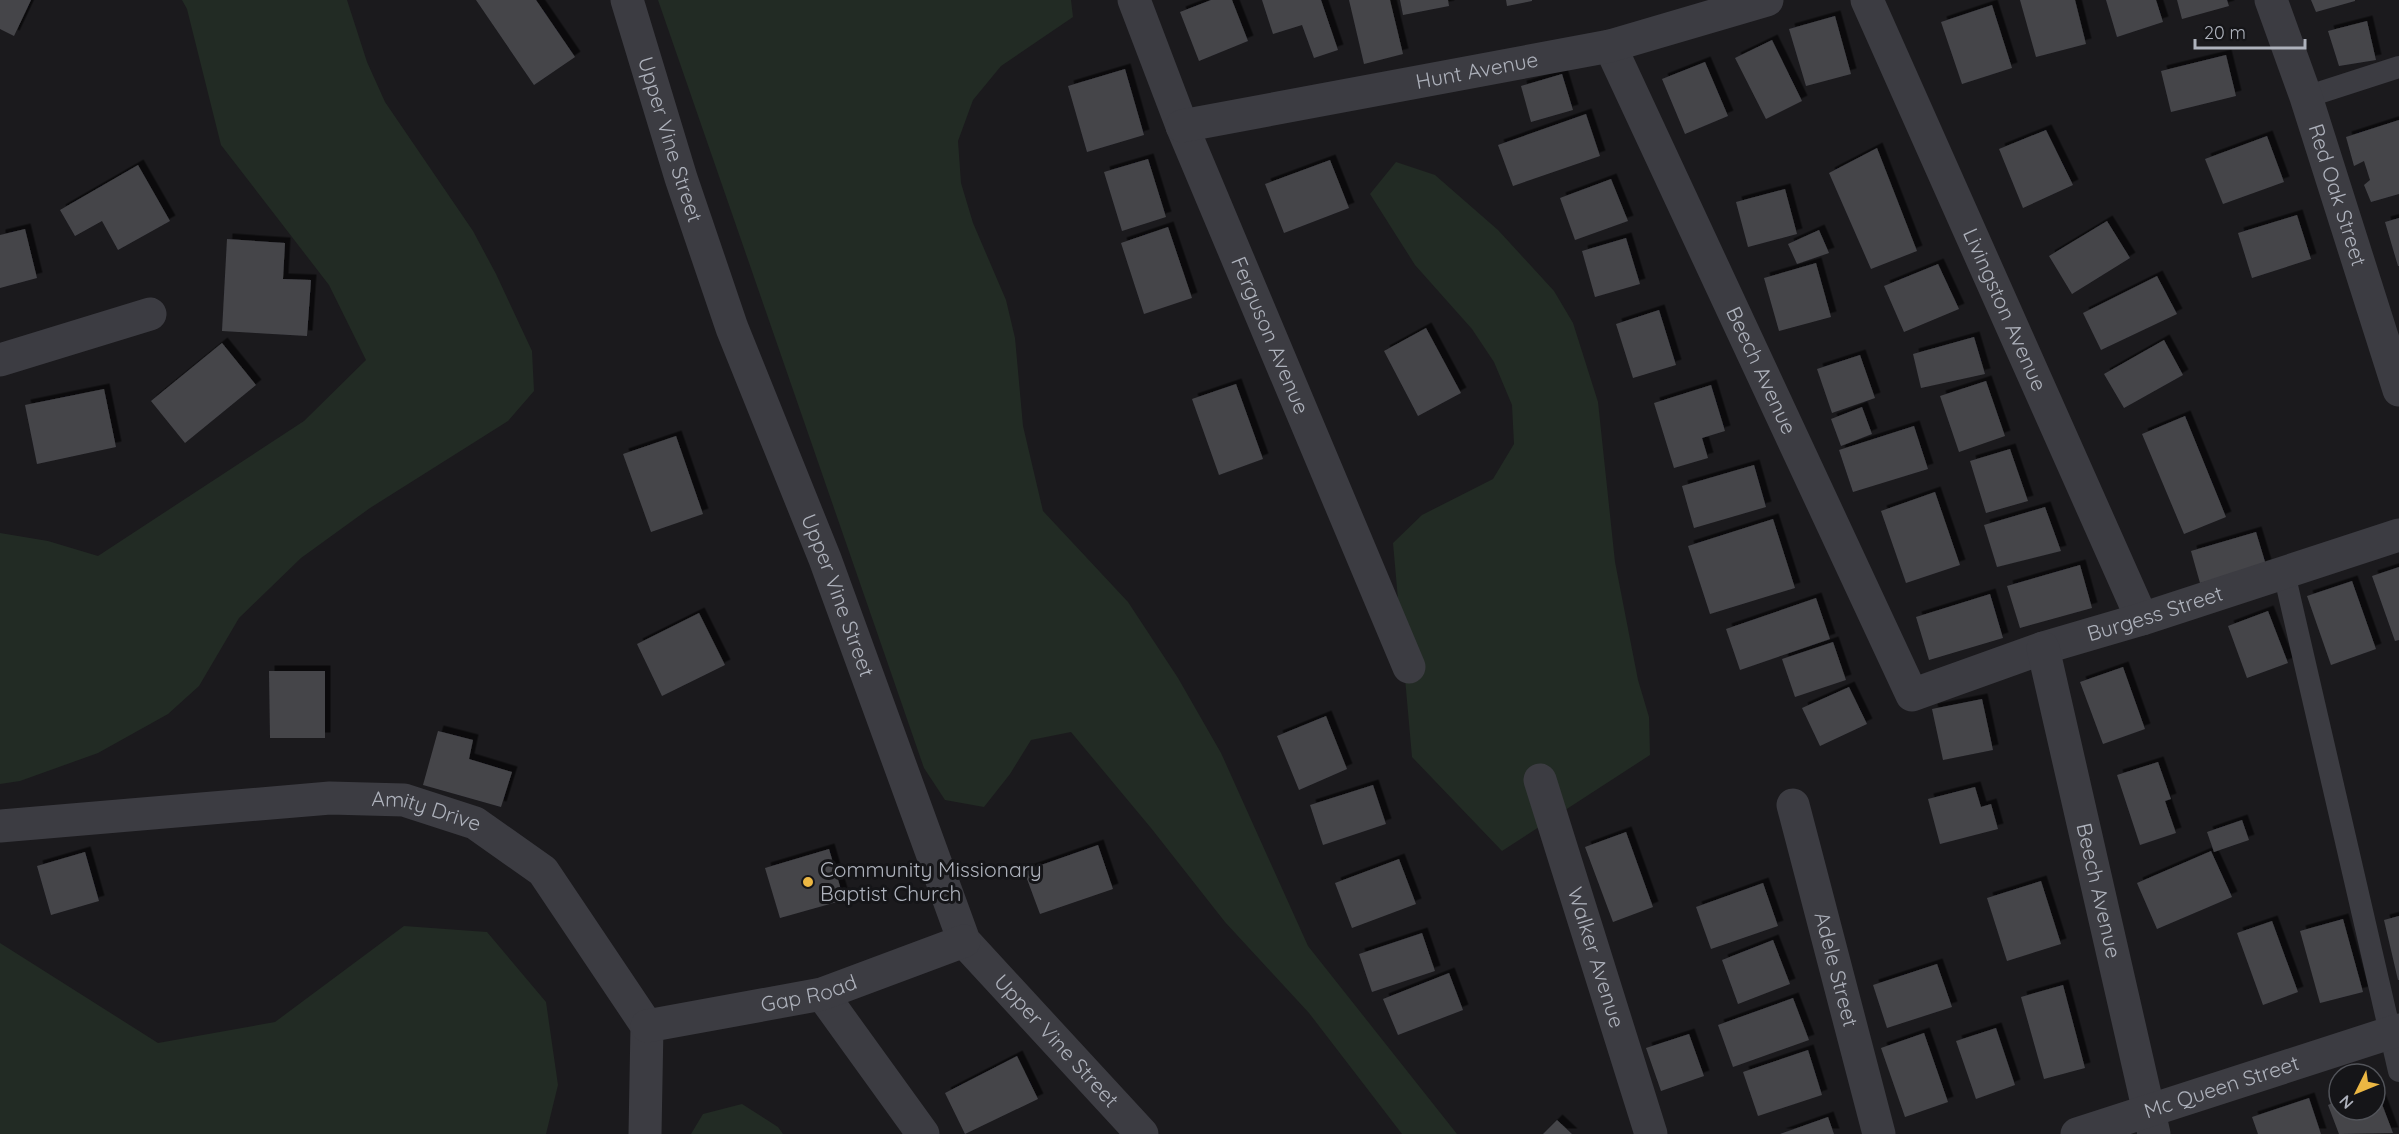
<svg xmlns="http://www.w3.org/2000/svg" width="2399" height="1134" viewBox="0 0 2399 1134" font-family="Quicksand,sans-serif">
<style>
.green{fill:#222b24}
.building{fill:#45454a;filter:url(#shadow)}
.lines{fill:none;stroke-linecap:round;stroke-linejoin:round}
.lane{stroke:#3c3c42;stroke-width:22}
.street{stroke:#3c3c42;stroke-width:33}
.poi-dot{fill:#ecb743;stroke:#151518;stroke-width:2}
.labels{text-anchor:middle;stroke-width:6;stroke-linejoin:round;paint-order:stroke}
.street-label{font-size:21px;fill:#aeb2bc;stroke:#151518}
.poi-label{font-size:21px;fill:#aeb2bc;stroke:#151518;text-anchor:start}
</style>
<defs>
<filter id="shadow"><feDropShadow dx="5.5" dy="-5.5" stdDeviation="0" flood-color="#0009"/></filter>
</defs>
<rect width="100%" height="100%" fill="#1b1a1d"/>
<path class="green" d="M182,0H347L367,62L385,102L473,231L496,274L532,351L534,391L508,421L370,508L301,558L239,618L199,686L168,714L98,753L20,781L0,784V533L48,541L98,556L304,421L366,360L329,285L221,145L187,9Z
M658,0H1071L1073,17L1001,66L973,100L958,141L961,183L973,223L1006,300L1015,338L1023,426L1043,511L1128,602L1178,678L1221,753L1308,946L1457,1134H1402L1309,1013L1225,922L1151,828L1071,732L1031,740L1010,774L984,807L945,800L924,768Z
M1396,162L1435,175L1498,230L1554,291L1573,323L1598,402L1615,562L1638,680L1649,717L1650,755L1502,851L1412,757L1393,543L1422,515L1493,479L1514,444L1512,405L1494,362L1472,329L1415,265L1370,194Z
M404,926L487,932L546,1002L558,1085L546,1134H0V943L158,1043L275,1022Z
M742,1104L778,1127L783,1134H691L703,1114Z"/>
<path class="building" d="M0,0H31L14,36L0,29Z
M476,0H536L575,57L534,85Z
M1211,0H1232L1248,41L1199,61L1180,12Z
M1262,0H1321L1338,50L1314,58L1302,25L1273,34Z
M1349,0H1390L1403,54L1364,64Z
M1400,0H1448L1449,6L1403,15Z
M1506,0H1532V1L1507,6Z
M2020,0H2075L2086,44L2036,57Z
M2106,0H2156L2163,22L2117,37Z
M2177,0H2227L2229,6L2182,19Z
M2311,0H2355V1L2316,12Z
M1992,5L2012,68L1962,84L1941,22Z
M1835,16L1851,74L1806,86L1789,29Z
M2367,21L2376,60L2339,66L2328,31Z
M1772,40L1802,101L1766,119L1735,58Z
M2226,55L2236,96L2171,112L2161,71Z
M1705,62L1728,116L1685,134L1662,79Z
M1125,69L1144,135L1087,152L1068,86Z
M1562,74L1573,110L1531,122L1521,86Z
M1586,114L1600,156L1513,186L1498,145Z
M2399,120V194L2371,202L2364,185L2370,180L2364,161L2354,166L2346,137Z
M2046,130L2073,185L2023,208L1999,149Z
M2267,136L2284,182L2223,204L2205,159Z
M1877,148L1917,251L1871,269L1829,173Z
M1148,159L1166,217L1122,231L1104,172Z
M1330,160L1349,208L1284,233L1265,184Z
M138,165L170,221L118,250L102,221L75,236L60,210Z
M1611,179L1628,221L1575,240L1560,198Z
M1785,189L1797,234L1748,247L1736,202Z
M2297,215L2311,259L2252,278L2238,233Z
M2399,218V266H2398L2385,222Z
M2107,221L2130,258L2072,294L2049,256Z
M1168,227L1192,298L1144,314L1121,243Z
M25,229L37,278L0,288V235Z
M1819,230L1829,253L1797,264L1788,244Z
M1626,238L1640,284L1595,297L1582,251Z
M227,239L285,243L283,279L311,280L307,336L222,331Z
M1816,263L1831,317L1779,331L1764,278Z
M1938,264L1959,309L1904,332L1884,286Z
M2157,276L2177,314L2101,350L2083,313Z
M1659,310L1676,365L1633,378L1616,324Z
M1426,328L1461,393L1418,416L1384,351Z
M1974,337L1985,374L1921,388L1913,354Z
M2164,340L2183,375L2124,408L2104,374Z
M222,343L256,385L185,443L151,401Z
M1860,355L1875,398L1832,413L1817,369Z
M1986,381L2005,436L1959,452L1940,396Z
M1236,384L1263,459L1219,475L1192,399Z
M1711,385L1725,431L1702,438L1708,458L1674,468L1654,403Z
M104,389L116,447L37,464L25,405Z
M1862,407L1872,434L1841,446L1831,419Z
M2185,416L2226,517L2184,534L2142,434Z
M1914,426L1928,469L1853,492L1839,450Z
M676,436L703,514L651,532L623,454Z
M2010,449L2028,501L1986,513L1970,461Z
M1754,465L1766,507L1694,528L1682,486Z
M1935,492L1960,565L1906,583L1881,511Z
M2045,507L2061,551L1997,567L1984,525Z
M1773,519L1795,588L1710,614L1688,546Z
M2256,532L2266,565L2200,583L2191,551Z
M2080,565L2092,608L2020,628L2007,586Z
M2399,567V640L2395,641L2372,576Z
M2352,581L2376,649L2331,665L2307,596Z
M1990,594L2003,638L1929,660L1916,617Z
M1816,598L1830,639L1740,670L1726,629Z
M2268,611L2288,663L2247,678L2228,626Z
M699,613L725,665L662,696L637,644Z
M1833,642L1846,680L1795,697L1782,659Z
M2123,667L2145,729L2103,744L2080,682Z
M269,671H325V738H270Z
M1849,687L1867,724L1820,746L1802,708Z
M1982,699L1993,750L1943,760L1932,709Z
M1326,716L1347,769L1299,790L1277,736Z
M438,731L473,740L469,759L512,772L501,807L423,785Z
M2158,762L2171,799L2165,801L2176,833L2140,845L2117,775Z
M1373,785L1386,824L1323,845L1310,805Z
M1975,787L1981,807L1991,804L1998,829L1940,844L1928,799Z
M2242,820L2249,840L2214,852L2207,832Z
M1626,832L1653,907L1613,922L1585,847Z
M1098,845L1113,889L1040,914L1024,871Z
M829,849L844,900L780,918L765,868Z
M2211,851L2232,897L2157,929L2137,883Z
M85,852L99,901L51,915L37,866Z
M1399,859L1416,904L1352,928L1335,883Z
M2041,881L2061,944L2007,961L1987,898Z
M1763,883L1778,926L1711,949L1696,907Z
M2399,916V980H2398L2384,920Z
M2343,919L2363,992L2320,1003L2300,931Z
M2272,921L2298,992L2263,1005L2237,933Z
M1422,933L1435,971L1372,992L1359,954Z
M1773,940L1790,984L1738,1004L1722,960Z
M1937,964L1952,1007L1887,1028L1873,985Z
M1449,973L1463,1010L1398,1035L1383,999Z
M2063,985L2085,1068L2044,1079L2021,997Z
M1793,998L1809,1040L1733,1067L1718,1025Z
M1996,1028L2015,1085L1976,1099L1956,1041Z
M1924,1033L1948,1102L1905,1117L1881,1048Z
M1689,1034L1704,1076L1661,1091L1646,1048Z
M1808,1050L1822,1095L1758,1116L1743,1072Z
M1017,1056L1038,1099L965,1134L945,1093Z
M2375,1086L2393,1133L2339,1134L2328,1105L2339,1100V1110H2375Z
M2309,1098L2321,1134H2258L2252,1117Z
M1828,1117L1834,1134H1780Z
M1557,1120L1572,1134H1543Z"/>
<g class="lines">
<path class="lane" d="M2306,97L2399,67
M2284,573L2399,1071"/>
<g class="street">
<path id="s1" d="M627,0L681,178L732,328L825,559L964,941L1142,1134"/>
<path id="s2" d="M1134,0L1182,126L1409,667"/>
<path id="s3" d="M1867,0L2142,619"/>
<path id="s4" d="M2271,0L2306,97L2399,390"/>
<path id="s5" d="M1610,46L1912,695L2043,648L2142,619L2399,535"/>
<path id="s6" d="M1182,126L1610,46L1767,0"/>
<path d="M0,360L150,314"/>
<path id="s7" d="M2043,648L2154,1134"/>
<path id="s8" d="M1540,780L1651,1134"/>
<path id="s9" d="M1793,805L1879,1134"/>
<path id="s10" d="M0,826L330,798L404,800L475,823L543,871L647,1026L645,1134"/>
<path d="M822,994L923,1134"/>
<path id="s11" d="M647,1026L822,994L964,941"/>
<path id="s12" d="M2077,1134L2399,1030"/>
</g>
</g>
<circle class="poi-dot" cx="808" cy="882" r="6"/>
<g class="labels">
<g class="street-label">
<text dy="7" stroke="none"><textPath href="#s6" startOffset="300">Hunt Avenue</textPath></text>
<text dy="7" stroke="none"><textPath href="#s1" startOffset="146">Upper Vine Street</textPath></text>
<text dy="7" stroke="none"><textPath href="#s4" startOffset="206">Red Oak Street</textPath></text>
<text dy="7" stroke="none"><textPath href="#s3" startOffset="339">Livingston Avenue</textPath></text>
<text dy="7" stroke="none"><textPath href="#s2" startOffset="362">Ferguson Avenue</textPath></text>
<text dy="7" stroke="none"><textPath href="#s5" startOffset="358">Beech Avenue</textPath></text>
<text dy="7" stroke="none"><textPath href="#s1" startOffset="632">Upper Vine Street</textPath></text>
<text dy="7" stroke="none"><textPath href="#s5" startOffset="972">Burgess Street</textPath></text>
<text dy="7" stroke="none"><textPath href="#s10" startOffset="429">Amity Drive</textPath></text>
<text dy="7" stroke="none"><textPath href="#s7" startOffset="249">Beech Avenue</textPath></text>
<text dy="7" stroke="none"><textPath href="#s8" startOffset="186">Walker Avenue</textPath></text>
<text dy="7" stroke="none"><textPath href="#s9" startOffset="170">Adele Street</textPath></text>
<text dy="7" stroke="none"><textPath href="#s11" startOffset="165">Gap Road</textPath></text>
<text dy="7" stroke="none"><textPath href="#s1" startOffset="1136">Upper Vine Street</textPath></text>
<text dy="7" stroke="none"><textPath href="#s12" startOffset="152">Mc Queen Street</textPath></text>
</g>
<g class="poi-label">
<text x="820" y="877">Community Missionary<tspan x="820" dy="24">Baptist Church</tspan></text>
</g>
</g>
<g transform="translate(2357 1092) rotate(227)"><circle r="28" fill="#151518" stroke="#52545a" stroke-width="1.5"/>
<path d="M0-4.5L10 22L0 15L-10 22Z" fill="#ecb743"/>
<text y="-9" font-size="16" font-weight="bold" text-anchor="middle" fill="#aeb2bc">N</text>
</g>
<path d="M2195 39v9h110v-9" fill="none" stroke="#aeb2bc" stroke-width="3"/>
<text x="2204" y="39" font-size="18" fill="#aeb2bc" stroke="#151518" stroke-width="4.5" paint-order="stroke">20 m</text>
</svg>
